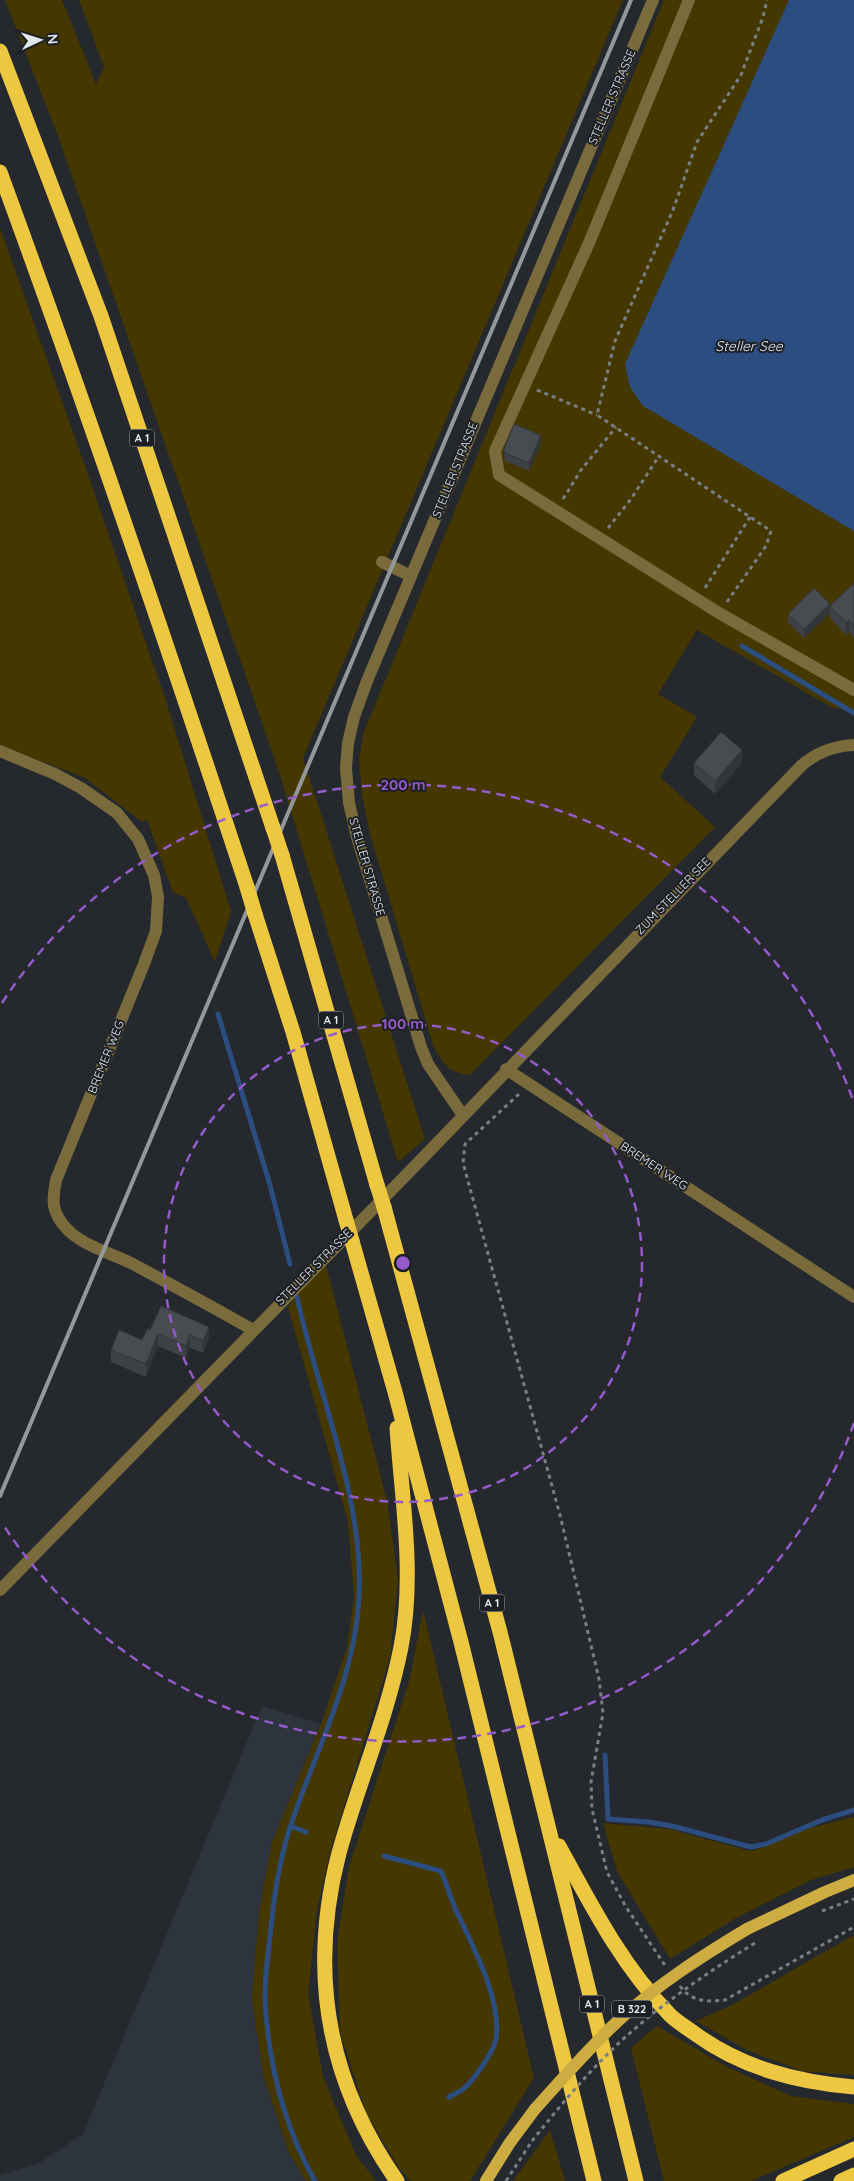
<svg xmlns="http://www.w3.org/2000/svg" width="854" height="2181" viewBox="0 0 854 2181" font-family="Quicksand,sans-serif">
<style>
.built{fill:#2d343e}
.green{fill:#453700}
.water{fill:#2c4d7f}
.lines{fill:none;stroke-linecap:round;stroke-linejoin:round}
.stream{stroke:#2c4d7f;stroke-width:5}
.path{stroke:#7b7e82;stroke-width:3;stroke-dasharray:4 4;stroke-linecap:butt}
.minor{stroke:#7a6b3c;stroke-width:12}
.major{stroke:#cdad41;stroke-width:12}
.highway{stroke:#edc740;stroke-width:15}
.rail{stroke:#94989b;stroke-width:4}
.path-bridge{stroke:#7b7e82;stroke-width:3;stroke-dasharray:4 4;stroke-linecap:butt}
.major-bridge{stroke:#cdad41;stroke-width:12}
.highway-bridge{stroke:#edc740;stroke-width:15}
.wall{fill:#3e4146}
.shaded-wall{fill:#323539}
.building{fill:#484c51;stroke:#323539}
.ring{fill:none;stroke:#955bca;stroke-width:2.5;stroke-dasharray:9 6}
.labels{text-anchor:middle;stroke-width:4;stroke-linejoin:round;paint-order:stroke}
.shield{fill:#1c1f24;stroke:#a8abaf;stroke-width:1}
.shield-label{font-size:11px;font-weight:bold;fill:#e4e7ea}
.street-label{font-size:12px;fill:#e4e7ea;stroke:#1c1f24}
.water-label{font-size:14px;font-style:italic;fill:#d9e4f4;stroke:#1c1f24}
.centre{fill:#955bca;stroke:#1c1f24;stroke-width:2.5}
.ring-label{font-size:15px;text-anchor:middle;font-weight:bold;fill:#955bca;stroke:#1c1f24;stroke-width:4;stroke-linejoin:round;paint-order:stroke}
</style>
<rect width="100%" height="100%" fill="#25292e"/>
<path class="built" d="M262,1706L321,1724L272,1842L259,1912L252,1999L263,2074L289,2153L306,2181H0V2175L39,2163L83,2134Z"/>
<path class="green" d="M5,0H62L96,84L104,67L79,0H623L303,758L425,1139L398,1162L279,772L58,136Z
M664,0H854V710L833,708L697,630L658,694L697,717L660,777L715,827L470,1075C449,1073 446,1065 434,1048L370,834L362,794L359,759L364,732Z
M0,228L84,463L166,701L231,911L215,962L186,898L173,892L147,820L142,822L85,778L0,745Z
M326,1265L387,1501L398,1579L390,1657L331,1849L317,1909L308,1993L323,2077L356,2155L376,2181H306L289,2153L263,2074L252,1999L259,1912L272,1842L321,1724L347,1648L354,1596L348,1522L288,1307L301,1288Z
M423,1610L534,2078L470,2181H411L399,2168L366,2113L340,2032L337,1942L349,1867L410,1678Z
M854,1817V1867L811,1880L736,1918L670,1959L617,1871L603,1823L669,1829L750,1851L767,1846L798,1831Z
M854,1935V2075L802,2071L747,2050L696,2021L732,2005Z
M657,2026L729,2068L791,2096L854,2104V2137L751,2181H664L631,2048Z
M550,2130L565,2181H513Z"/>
<path class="water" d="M789,0H854V531L643,406L630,387L625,364Z"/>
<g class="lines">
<path class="stream" d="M742,646L854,713
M218,1014L270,1185L290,1264
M297,1297C318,1394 364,1497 359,1597C355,1682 313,1754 288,1834C279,1864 274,1896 271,1928C268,1956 263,1987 266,2015C271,2073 286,2130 315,2181
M605,1755L608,1819L648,1822L672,1826L751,1847L766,1844L822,1820L854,1810
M291,1826L306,1832
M384,1856L441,1871C446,1883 450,1896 455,1908C471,1943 502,1998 496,2039C494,2051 473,2082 462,2090C458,2092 453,2095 449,2097"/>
<path class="path" d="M537,390L597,415
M563,499L581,470L616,427
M608,528L631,499L659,456
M705,588L750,517
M727,602L766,546L771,531L597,415L615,341L673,210L697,142L741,75L763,17L767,0
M519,1094L465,1144L463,1163L560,1515L599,1679L603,1713L591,1782L592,1809L607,1872L626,1907L666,1967
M822,1911L854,1899
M680,1986C691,2002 708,2002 725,2000L854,1927
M506,2181L532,2141"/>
<path class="minor" d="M689,0L589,243L495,451L499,475L719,613L854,690
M382,562L411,576
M0,751L55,774L81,788L117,813L138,839L154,875L158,897L156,931L144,964L56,1180C52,1201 51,1212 67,1229C83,1246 111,1253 131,1263C172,1285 213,1307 253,1330
M506,1069L854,1297
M462,1114L428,1064L421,1047L357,837L349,803L346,768L348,743L354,717L367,681L653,0
M0,1590L414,1167L801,766C817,752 833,746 854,745"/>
<path class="major" d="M747,1929L825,1892L854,1880
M486,2181L509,2144L535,2109"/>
<path class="highway" d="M0,51L101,316L273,828
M0,172C87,409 168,647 247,887
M282,855L377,1185
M255,914L293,1032L346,1220
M384,1207L500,1632L636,2181
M352,1241L395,1392L461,1642L594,2181
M559,1846C591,1905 622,1966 670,2015C677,2022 686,2027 694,2033C742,2068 796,2082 854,2087
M397,2181C327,2081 308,1972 339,1853C358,1784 387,1718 401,1647C415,1575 402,1501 397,1428
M783,2181L854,2149
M841,2181L854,2175"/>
<path class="rail" d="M0,1496L631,0"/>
<path class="path-bridge" d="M532,2141C559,2107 588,2072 620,2042C662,2003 710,1971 758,1941"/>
<path class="major-bridge" d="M535,2109C562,2079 589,2048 619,2020C658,1984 702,1956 747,1929"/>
<path class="highway-bridge" d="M273,828L282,855
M247,887L255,914
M377,1185L384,1207
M346,1220L352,1241"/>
</g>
<path class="wall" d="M541,443L529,471L505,461L504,449Z
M854,583V638L849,632L846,635L830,618V606Z
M830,613L804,638L788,622V614Z
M694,763H742L715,794L694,775Z
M161,1306L209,1339L203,1353L190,1348L186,1358L158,1346L146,1377L111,1362V1350L142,1340L150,1330Z"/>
<path class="shaded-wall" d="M541,435V443L529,471V463Z
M830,604V613L804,638V629Z
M849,620V632L846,635V622Z
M742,750V763L715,794V781Z
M209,1327V1339L203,1353V1341Z
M158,1334V1346L146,1377V1364Z
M190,1335V1348L186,1358V1346Z"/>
<path class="building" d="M514,424L541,435L529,463L505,453L504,449Z
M854,583V626L849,620L846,622L830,606Z
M814,588L830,604L804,629L788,614Z
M721,732L742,750L715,781L694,763Z
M161,1306L209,1327L203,1341L190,1335L186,1346L158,1334L146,1364L111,1350L119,1330L142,1340L147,1329L150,1330Z"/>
<g class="ring">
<circle cx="403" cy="1263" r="239"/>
<path d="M854 1423A478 478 0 0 1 2 1523M2 1003A478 478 0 0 1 854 1103"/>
</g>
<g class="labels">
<g class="shield">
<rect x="129.5" y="429.5" width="25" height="17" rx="4"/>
<rect x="318.5" y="1011.5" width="25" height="17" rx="4"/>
<rect x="479.5" y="1594.5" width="25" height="17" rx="4"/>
<rect x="579.5" y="1995.5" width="25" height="17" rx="4"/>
<rect x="612" y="2000.5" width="40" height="17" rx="4"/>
</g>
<g class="shield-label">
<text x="142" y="442">A 1</text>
<text x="331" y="1024">A 1</text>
<text x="492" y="1607">A 1</text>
<text x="592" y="2008">A 1</text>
<text x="632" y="2013">B 322</text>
</g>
<g class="street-label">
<text transform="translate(612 97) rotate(-67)" y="4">STELLER STRASSE</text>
<text transform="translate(455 470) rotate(-68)" y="4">STELLER STRASSE</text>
<text transform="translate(367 867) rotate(74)" y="4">STELLER STRASSE</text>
<text transform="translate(673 896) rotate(-46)" y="4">ZUM STELLER SEE</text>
<text transform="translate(106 1057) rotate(-68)" y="4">BREMER WEG</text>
<text transform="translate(654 1166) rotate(33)" y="4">BREMER WEG</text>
<text transform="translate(314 1267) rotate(-45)" y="4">STELLER STRASSE</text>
</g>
<g class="water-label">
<text x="749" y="351">Steller See</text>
</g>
</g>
<circle cx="403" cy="1263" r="8" class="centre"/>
<g class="ring-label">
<text x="403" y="790">200 m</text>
<text x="403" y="1029">100 m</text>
</g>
<g transform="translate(40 40) rotate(86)" stroke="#1c1f24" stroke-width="4" paint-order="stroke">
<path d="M0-4L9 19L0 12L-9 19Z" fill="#e4e7ea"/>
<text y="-8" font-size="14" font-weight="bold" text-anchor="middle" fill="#e4e7ea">N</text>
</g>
</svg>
